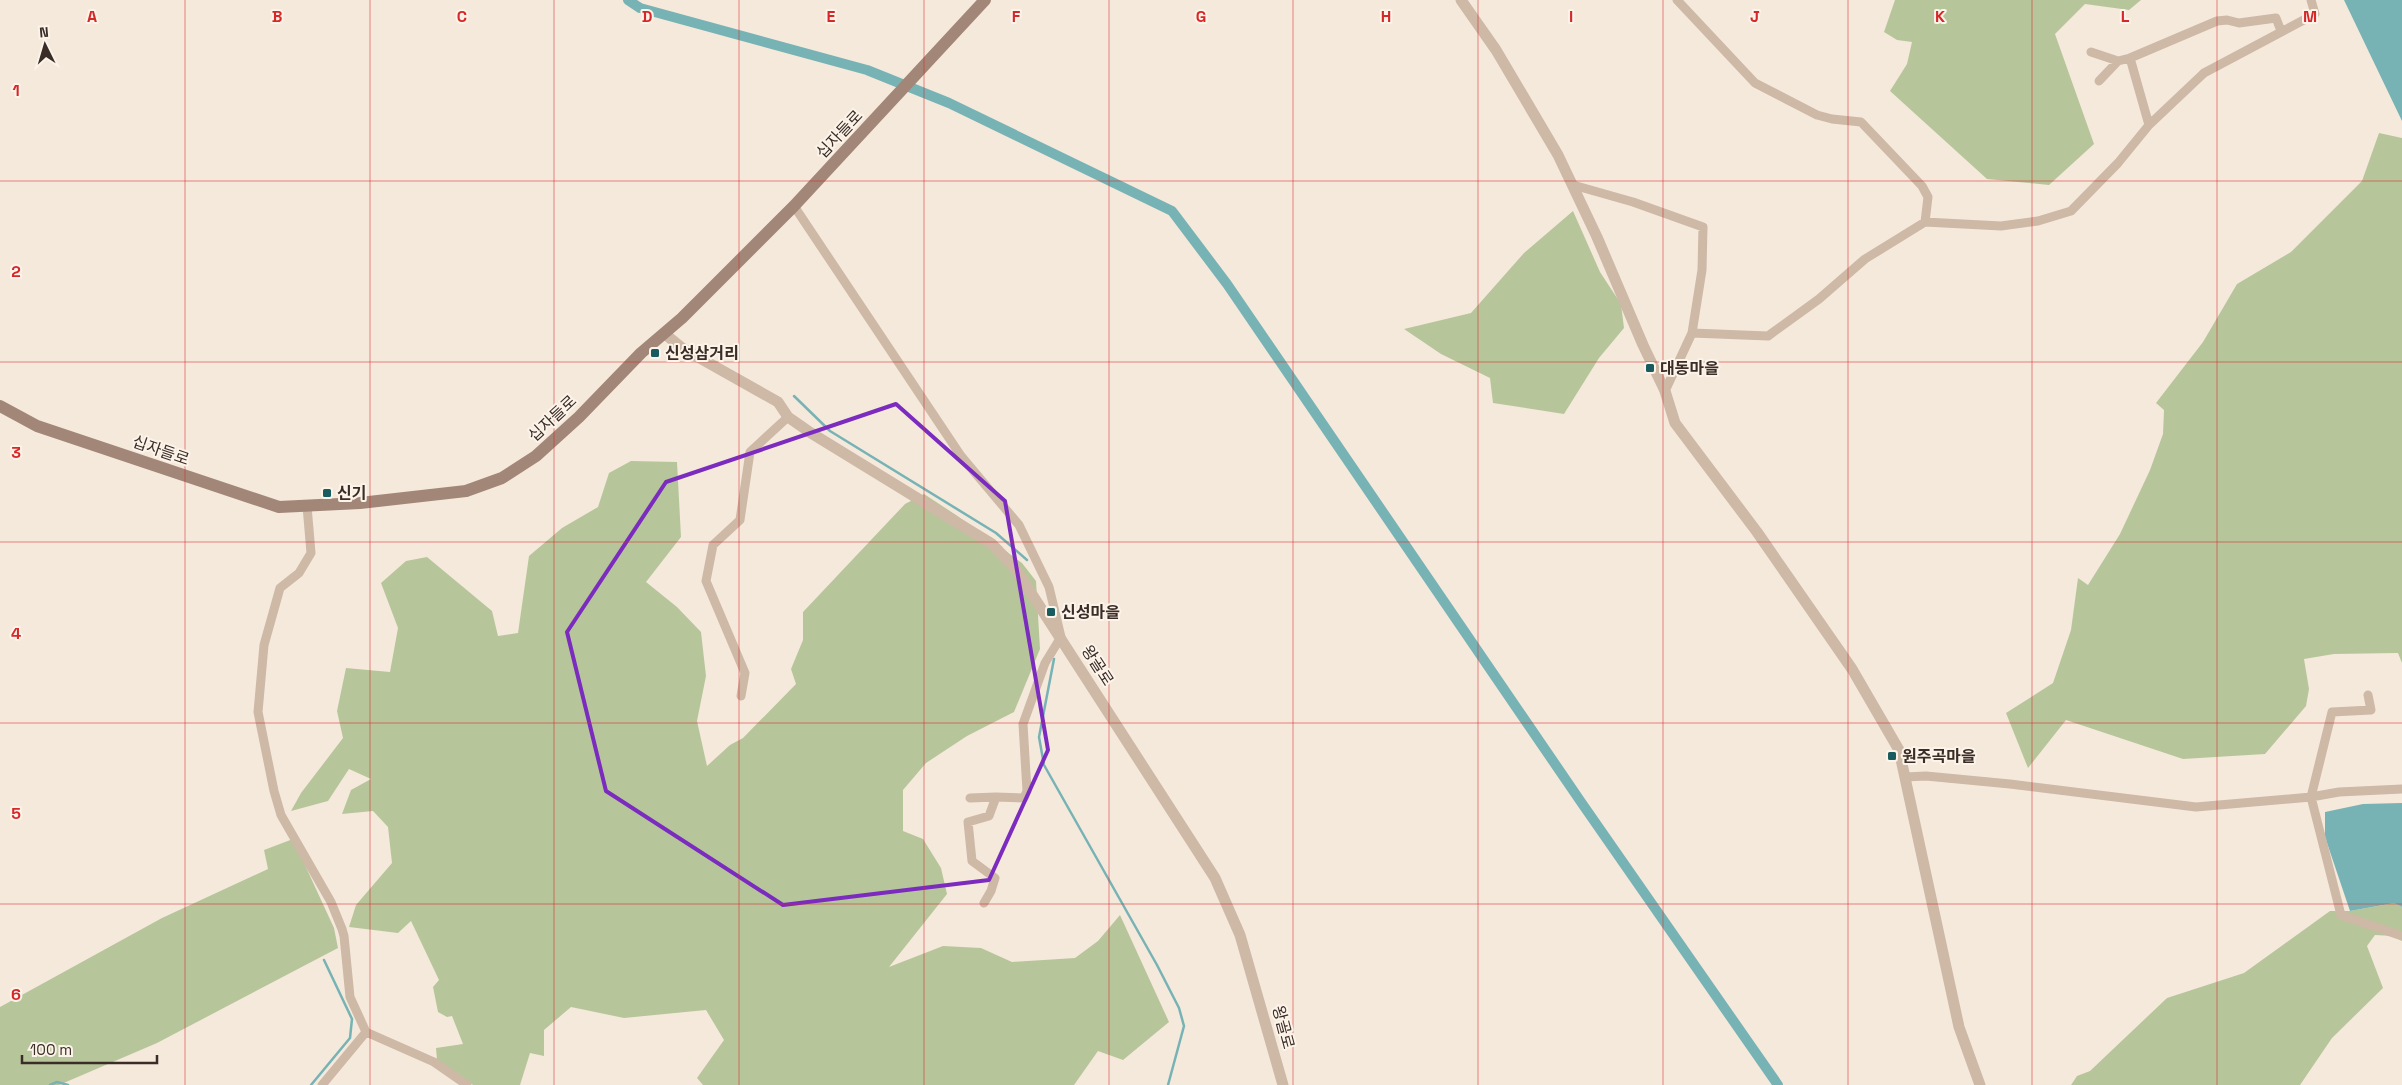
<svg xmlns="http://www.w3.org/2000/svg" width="2402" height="1085" viewBox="0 0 2402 1085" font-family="'Space Grotesk','Noto Sans KR',sans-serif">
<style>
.green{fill:#b7c69a}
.water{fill:#77b3b5}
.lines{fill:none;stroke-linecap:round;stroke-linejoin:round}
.stream{stroke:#77b3b5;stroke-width:2.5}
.canal{stroke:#77b3b5;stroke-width:10}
.minor{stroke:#ceb8a6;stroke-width:9}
.tertiary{stroke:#ceb8a6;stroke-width:11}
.secondary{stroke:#a28677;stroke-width:12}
.marked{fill:none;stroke:#7b2cbf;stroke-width:4;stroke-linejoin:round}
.grid{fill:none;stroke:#d62828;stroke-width:1;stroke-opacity:0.55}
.poi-dot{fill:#185c60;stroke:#fcf3e9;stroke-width:2}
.labels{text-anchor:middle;stroke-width:4;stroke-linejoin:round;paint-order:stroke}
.street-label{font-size:16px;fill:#3a2d28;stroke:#fcf3e9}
.poi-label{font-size:16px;font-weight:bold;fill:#3a2d28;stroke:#fcf3e9;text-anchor:start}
.grid-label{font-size:16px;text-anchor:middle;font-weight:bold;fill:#d62828;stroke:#fcf3e9;stroke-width:4;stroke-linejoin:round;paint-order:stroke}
</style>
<rect width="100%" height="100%" fill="#f5e9dc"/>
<path class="green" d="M1895,0H2141L2129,10L2085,4L2055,34L2094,144L2049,185L1987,179L1890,91L1907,64L1912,42L1897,40L1884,32Z
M2379,133L2402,138V663L2398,653L2334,654L2304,659L2309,689L2306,706L2265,754L2183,759L2066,720L2028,768L2006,713L2053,683L2071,630L2078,578L2088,585L2120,534L2150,470L2163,434L2164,410L2156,403L2203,342L2237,284L2291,252L2362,181Z
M1573,211L1600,272L1621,304L1624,328L1599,358L1564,414L1493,403L1490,378L1441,354L1404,329L1471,313L1524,253Z
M631,461L677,462L681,537L646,582L677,607L701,632L706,676L697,721L707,766L730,745L743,738L796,684L791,669L803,640V612L905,504L924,494L956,515L1022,563L1036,581L1040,649L1014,712L967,736L926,763L903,790V831L923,839L941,868L947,894L889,967L943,946L981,948L1012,962L1075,958L1098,941L1120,915L1169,1022L1123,1060L1098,1051L1074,1085H703L697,1078L724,1040L706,1010L624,1018L571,1007L544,1030V1056L530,1053L520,1085H473L437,1060L436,1048L463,1044L452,1016L447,1017L438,1012L433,987L439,980L411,921L398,933L349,927L356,905L392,863L388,827L373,811L342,814L351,790L371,779L349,769L328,801L291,811L301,793L343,738L337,711L346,668L390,672L398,628L381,583L406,561L427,557L492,611L498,636L518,633L529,556L562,528L598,507L609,473Z
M293,839L334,928L338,948L157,1043L59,1085H0V1007L162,918L268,869L264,850Z
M2394,903L2402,907V941L2393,936L2375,935L2367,946L2383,988L2332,1038L2300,1085H2071L2077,1076L2090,1071L2167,998L2244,973L2330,911H2350Z"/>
<path class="water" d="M2344,0H2402V121Z
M2402,803V907L2394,903L2350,911L2325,837V812L2363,804Z"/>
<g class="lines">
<path class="stream" d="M794,396L830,431L996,533L1027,560
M1054,659L1039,737L1044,765L1157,965L1179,1008L1184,1026L1168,1085
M50,1085L57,1082L68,1085
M311,1085L350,1038L352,1019L324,960"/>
<path class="canal" d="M628,0L640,8L867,70L949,103L1172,211L1227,284L1581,802L1778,1085"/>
<path class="minor" d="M1677,0L1755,83L1817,115L1832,119L1861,122L1922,186L1928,197L1925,222L1865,259L1819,299L1768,336L1692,333
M2091,52L2118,61L2130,58
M2099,81L2118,61
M2149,125L2130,58L2217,21L2227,20L2239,23L2276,18L2281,31
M1573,185L1633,202L1703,227L1702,270L1692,333L1665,391
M794,206L961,456L1019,525L1049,587L1061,637L1045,663L1023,724L1027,791L1024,798L996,797L989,816L968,822L972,861L995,878L991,891L984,903
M1925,222L2001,226L2038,221L2071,211L2118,163L2149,125L2204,73L2315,14L2311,0
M307,506L311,553L299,573L280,588L264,645L258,712L274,791L281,815L331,902L342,929L344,936L350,997L366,1032L434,1062L467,1085
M2368,695L2371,710L2332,712L2311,797L2341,915L2402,936
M741,696L745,673L706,581L713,545L740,520L750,452L788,417
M1905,777L1926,776L2010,784L2196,807L2311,797L2339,792L2402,789
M970,798L996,797
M322,1085L366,1032"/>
<path class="tertiary" d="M1461,0L1496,50L1558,155L1597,237L1643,345L1665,391L1675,423L1757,532L1852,669L1899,750L1959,1027L1980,1085
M665,334L682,348L778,402L788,417L811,433L992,544L1015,568L1215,878L1240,935L1283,1085"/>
<path class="secondary" d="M0,406L37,426L279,507L360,503L466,491L502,478L536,456L579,417L641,353L682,318L794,206L985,0"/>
</g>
<path class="marked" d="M896,404L1005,501L1048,750L989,880L783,905L606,791L567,632L666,482Z"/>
<path class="grid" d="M185,0V1085M370,0V1085M554,0V1085M739,0V1085M924,0V1085M1109,0V1085M1293,0V1085M1478,0V1085M1663,0V1085M1848,0V1085M2032,0V1085M2217,0V1085M0,181H2402M0,362H2402M0,542H2402M0,723H2402M0,904H2402"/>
<g class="poi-dot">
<rect x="650" y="348" width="10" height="10" rx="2.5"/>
<rect x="1645" y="363" width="10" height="10" rx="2.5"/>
<rect x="322" y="488" width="10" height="10" rx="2.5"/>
<rect x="1046" y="607" width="10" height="10" rx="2.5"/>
<rect x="1887" y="751" width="10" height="10" rx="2.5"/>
</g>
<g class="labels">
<g class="street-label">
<text transform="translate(839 134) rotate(-47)" y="6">십자들로</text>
<text transform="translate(552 418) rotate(-43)" y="6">십자들로</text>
<text transform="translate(161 450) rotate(19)" y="6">십자들로</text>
<text transform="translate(1098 665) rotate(57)" y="6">왕골로</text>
<text transform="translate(1284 1027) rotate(75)" y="6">왕골로</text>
</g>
<g class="poi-label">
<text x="665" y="359">신성삼거리</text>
<text x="1660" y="374">대동마을</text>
<text x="337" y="499">신기</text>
<text x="1061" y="618">신성마을</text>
<text x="1902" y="762">원주곡마을</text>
</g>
</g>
<g class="grid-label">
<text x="92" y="22">A</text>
<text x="277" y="22">B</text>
<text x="462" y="22">C</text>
<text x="647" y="22">D</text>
<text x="831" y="22">E</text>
<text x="1016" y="22">F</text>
<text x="1201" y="22">G</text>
<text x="1386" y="22">H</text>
<text x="1571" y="22">I</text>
<text x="1755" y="22">J</text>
<text x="1940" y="22">K</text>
<text x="2125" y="22">L</text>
<text x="2310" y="22">M</text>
<text x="16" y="96">1</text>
<text x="16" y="277">2</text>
<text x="16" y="458">3</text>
<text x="16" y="639">4</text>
<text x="16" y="819">5</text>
<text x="16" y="1000">6</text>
</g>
<g transform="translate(45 45) rotate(355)" stroke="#fcf3e9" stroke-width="4" paint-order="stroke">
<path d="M0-4L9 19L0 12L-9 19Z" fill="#3a2d28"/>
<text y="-8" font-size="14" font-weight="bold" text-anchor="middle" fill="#3a2d28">N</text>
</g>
<path d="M22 1055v8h135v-8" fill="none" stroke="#3a2d28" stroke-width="2.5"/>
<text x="30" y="1055" font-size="15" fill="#3a2d28" stroke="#fcf3e9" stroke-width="4" paint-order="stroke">100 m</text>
</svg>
